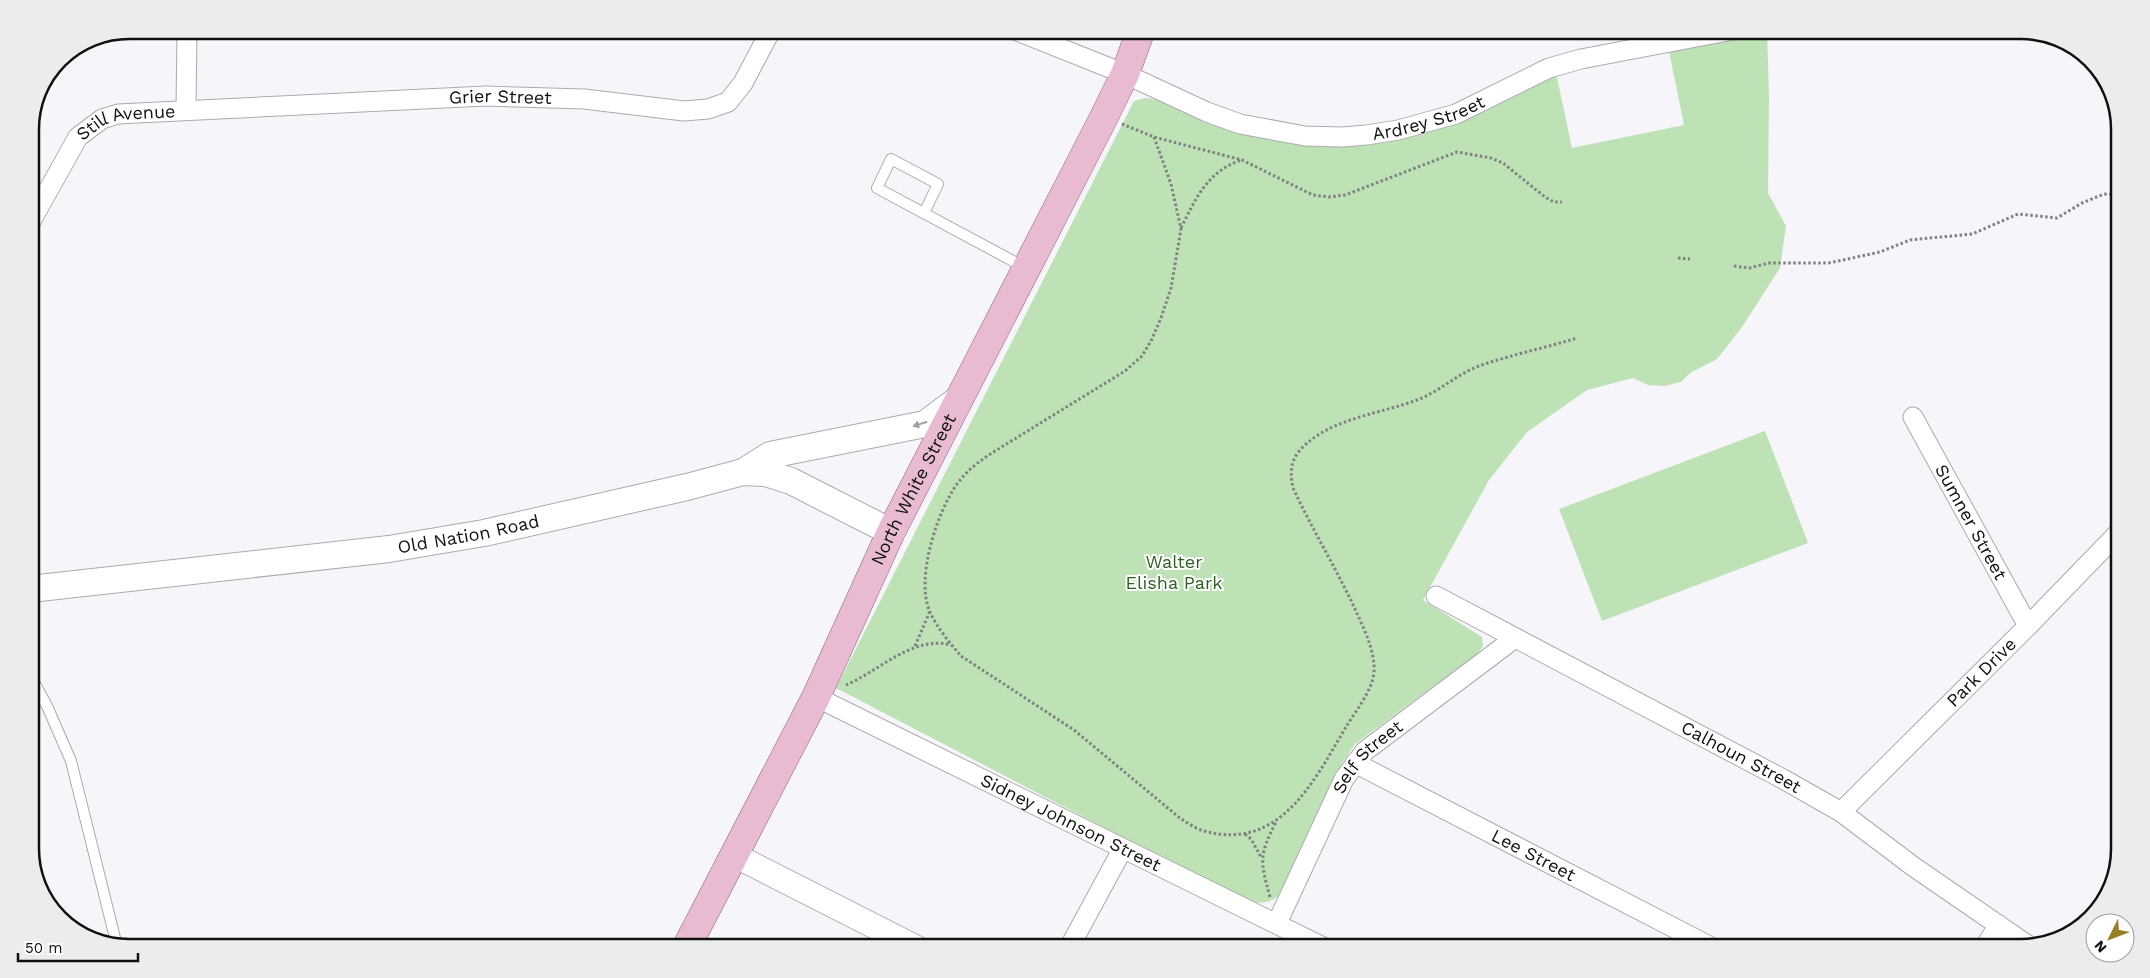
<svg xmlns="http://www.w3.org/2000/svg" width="2150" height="978" viewBox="0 0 2150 978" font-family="'Work Sans',sans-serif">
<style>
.green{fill:#bee1b6}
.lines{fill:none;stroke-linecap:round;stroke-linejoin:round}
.service-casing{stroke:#ababaf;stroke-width:12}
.minor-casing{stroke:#ababaf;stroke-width:21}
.tertiary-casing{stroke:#ababaf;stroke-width:26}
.secondary-casing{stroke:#ababaf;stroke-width:28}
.primary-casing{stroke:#93617b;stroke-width:29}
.path{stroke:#818184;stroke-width:3;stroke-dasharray:2.5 2.5;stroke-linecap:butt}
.service{stroke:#fff;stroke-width:10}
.minor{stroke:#fff;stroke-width:19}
.tertiary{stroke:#fff;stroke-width:24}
.secondary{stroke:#fff;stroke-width:26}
.primary{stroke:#e8bbd2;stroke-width:28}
.oneway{fill:#9f9fa0}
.labels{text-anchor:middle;stroke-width:4;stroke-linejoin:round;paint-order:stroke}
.street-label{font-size:18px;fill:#101011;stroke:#fff}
.park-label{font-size:18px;fill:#2d5e21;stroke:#fff}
.rim{fill:none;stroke:#101011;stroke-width:2.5}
</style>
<rect width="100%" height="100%" fill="#f6f5fa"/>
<path class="green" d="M1760,30H1767L1769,96L1768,193L1786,226L1780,268L1742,327L1717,359L1690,373L1681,382L1664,386L1648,385L1633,378L1587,390L1527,432L1489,480L1423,600L1482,637L1483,646L1477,654L1355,744L1342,763L1283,893C1270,903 1263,904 1247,902L836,688L1134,101L1145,98L1179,102L1235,126L1365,138L1555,68L1572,148L1684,125L1669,51Z
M1765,431L1808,543L1602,621L1559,509Z"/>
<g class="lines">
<g class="service-casing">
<path id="service" d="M924,213L938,184L891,159L877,188L1026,268
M30,675L47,706L71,761L117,946"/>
</g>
<g class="minor-casing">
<g id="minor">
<path id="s1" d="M1015,30L1125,74L1207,112L1240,124L1305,136L1343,137L1366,135L1398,130L1456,114L1549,68L1581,59L1733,30"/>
<path d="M186,109L187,30"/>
<path id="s2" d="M30,223L78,137L102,119L118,114L486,96L584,99L684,111L708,109L728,102L743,83L771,30"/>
<path id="s3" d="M1913,417L2028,626"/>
<path id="s4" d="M1436,596L1783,779L1841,812L1914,867L2029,946"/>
<path id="s5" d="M816,697L1325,948"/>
<path id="s6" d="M1355,763L1713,948"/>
<path id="s7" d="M1841,812L2028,626L2120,531"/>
<path id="s8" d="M1277,923L1344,779L1365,751L1515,638"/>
<path d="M1069,948L1122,850"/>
<path d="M1984,948L1999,925"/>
</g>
</g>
<g class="tertiary-casing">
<path id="tertiary" d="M734,855L917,948"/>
</g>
<g class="secondary-casing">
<g id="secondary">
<path d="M743,472L770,455L925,424L960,398"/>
<path id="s9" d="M30,589L389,549L484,533L687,487L743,472L766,473L791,481L891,532"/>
</g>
</g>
<g class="primary-casing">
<g id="primary">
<path id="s10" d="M686,948L816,697L891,532L1104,117L1125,74L1141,30"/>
</g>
</g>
<path class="path" d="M1122,124L1154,137L1242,160L1313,195L1329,197L1345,195L1457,152L1491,158L1503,163L1545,197L1554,202H1562
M1154,137L1171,184L1181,229L1171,288L1161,318L1151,341L1142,356L1125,371L995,451C981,460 967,470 957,484C937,512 915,579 930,612C937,628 950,643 961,656L1074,730L1181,819C1188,823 1196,829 1204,831C1280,852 1314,781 1346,727C1356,710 1376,687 1374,666C1373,646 1363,627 1355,609C1336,568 1312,529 1293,488C1290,473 1290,461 1301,449C1331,417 1383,414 1422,398C1442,389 1458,374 1479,366C1510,355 1545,348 1577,338
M1181,228C1196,198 1207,172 1241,160
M1678,258L1690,259
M1734,266L1749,268L1769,263H1828L1843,260L1880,252L1910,240L1972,234L2018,214L2057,218L2082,203L2104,194L2120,195
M915,646L930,611
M846,685C879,671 913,635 951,645
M1245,834L1251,839L1261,857
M1270,897C1260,861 1259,855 1276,822"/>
<use href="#service" class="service"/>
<use href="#minor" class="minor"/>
<use href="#tertiary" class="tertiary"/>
<use href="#secondary" class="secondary"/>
<use href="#primary" class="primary"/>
</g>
<defs><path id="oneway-solid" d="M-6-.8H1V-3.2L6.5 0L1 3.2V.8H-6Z" transform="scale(1.25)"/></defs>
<use class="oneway" href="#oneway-solid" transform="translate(920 424) rotate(163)"/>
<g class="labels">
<g class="street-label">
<text dy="6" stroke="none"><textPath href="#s2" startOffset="528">Grier Street</textPath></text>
<text dy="6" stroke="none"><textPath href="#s1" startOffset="436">Ardrey Street</textPath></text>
<text dy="6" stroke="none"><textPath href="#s2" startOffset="151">Still Avenue</textPath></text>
<text dy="6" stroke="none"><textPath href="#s10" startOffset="512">North White Street</textPath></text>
<text dy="6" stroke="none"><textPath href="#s3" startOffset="120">Sumner Street</textPath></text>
<text dy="6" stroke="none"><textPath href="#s9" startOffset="442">Old Nation Road</textPath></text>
<text dy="6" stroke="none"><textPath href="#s7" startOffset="198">Park Drive</textPath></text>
<text dy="6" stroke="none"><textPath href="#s4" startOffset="345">Calhoun Street</textPath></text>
<text dy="6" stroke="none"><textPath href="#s8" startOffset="191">Self Street</textPath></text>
<text dy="6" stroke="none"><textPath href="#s5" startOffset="284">Sidney Johnson Street</textPath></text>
<text dy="6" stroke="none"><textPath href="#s6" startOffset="201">Lee Street</textPath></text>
</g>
<g class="park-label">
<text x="1174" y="568">Walter<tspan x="1174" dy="21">Elisha Park</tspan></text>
</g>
</g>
<path d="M0 0H2150V978H0ZM129 39H2021A90 90 0 0 1 2111 129V849A90 90 0 0 1 2021 939H129A90 90 0 0 1 39 849V129A90 90 0 0 1 129 39Z" fill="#ececec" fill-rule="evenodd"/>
<path class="rim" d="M129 39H2021A90 90 0 0 1 2111 129V849A90 90 0 0 1 2021 939H129A90 90 0 0 1 39 849V129A90 90 0 0 1 129 39Z"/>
<g transform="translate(2110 938) rotate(228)"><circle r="24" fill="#ffffff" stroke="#9f9fa0"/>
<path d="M0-4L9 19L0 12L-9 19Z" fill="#977d25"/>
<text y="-8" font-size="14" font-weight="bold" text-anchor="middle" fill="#101011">N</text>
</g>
<path d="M18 953v8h120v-8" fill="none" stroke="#101011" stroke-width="2.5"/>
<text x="25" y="953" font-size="15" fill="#101011" stroke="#ffffff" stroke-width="4" paint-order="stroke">50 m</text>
</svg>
